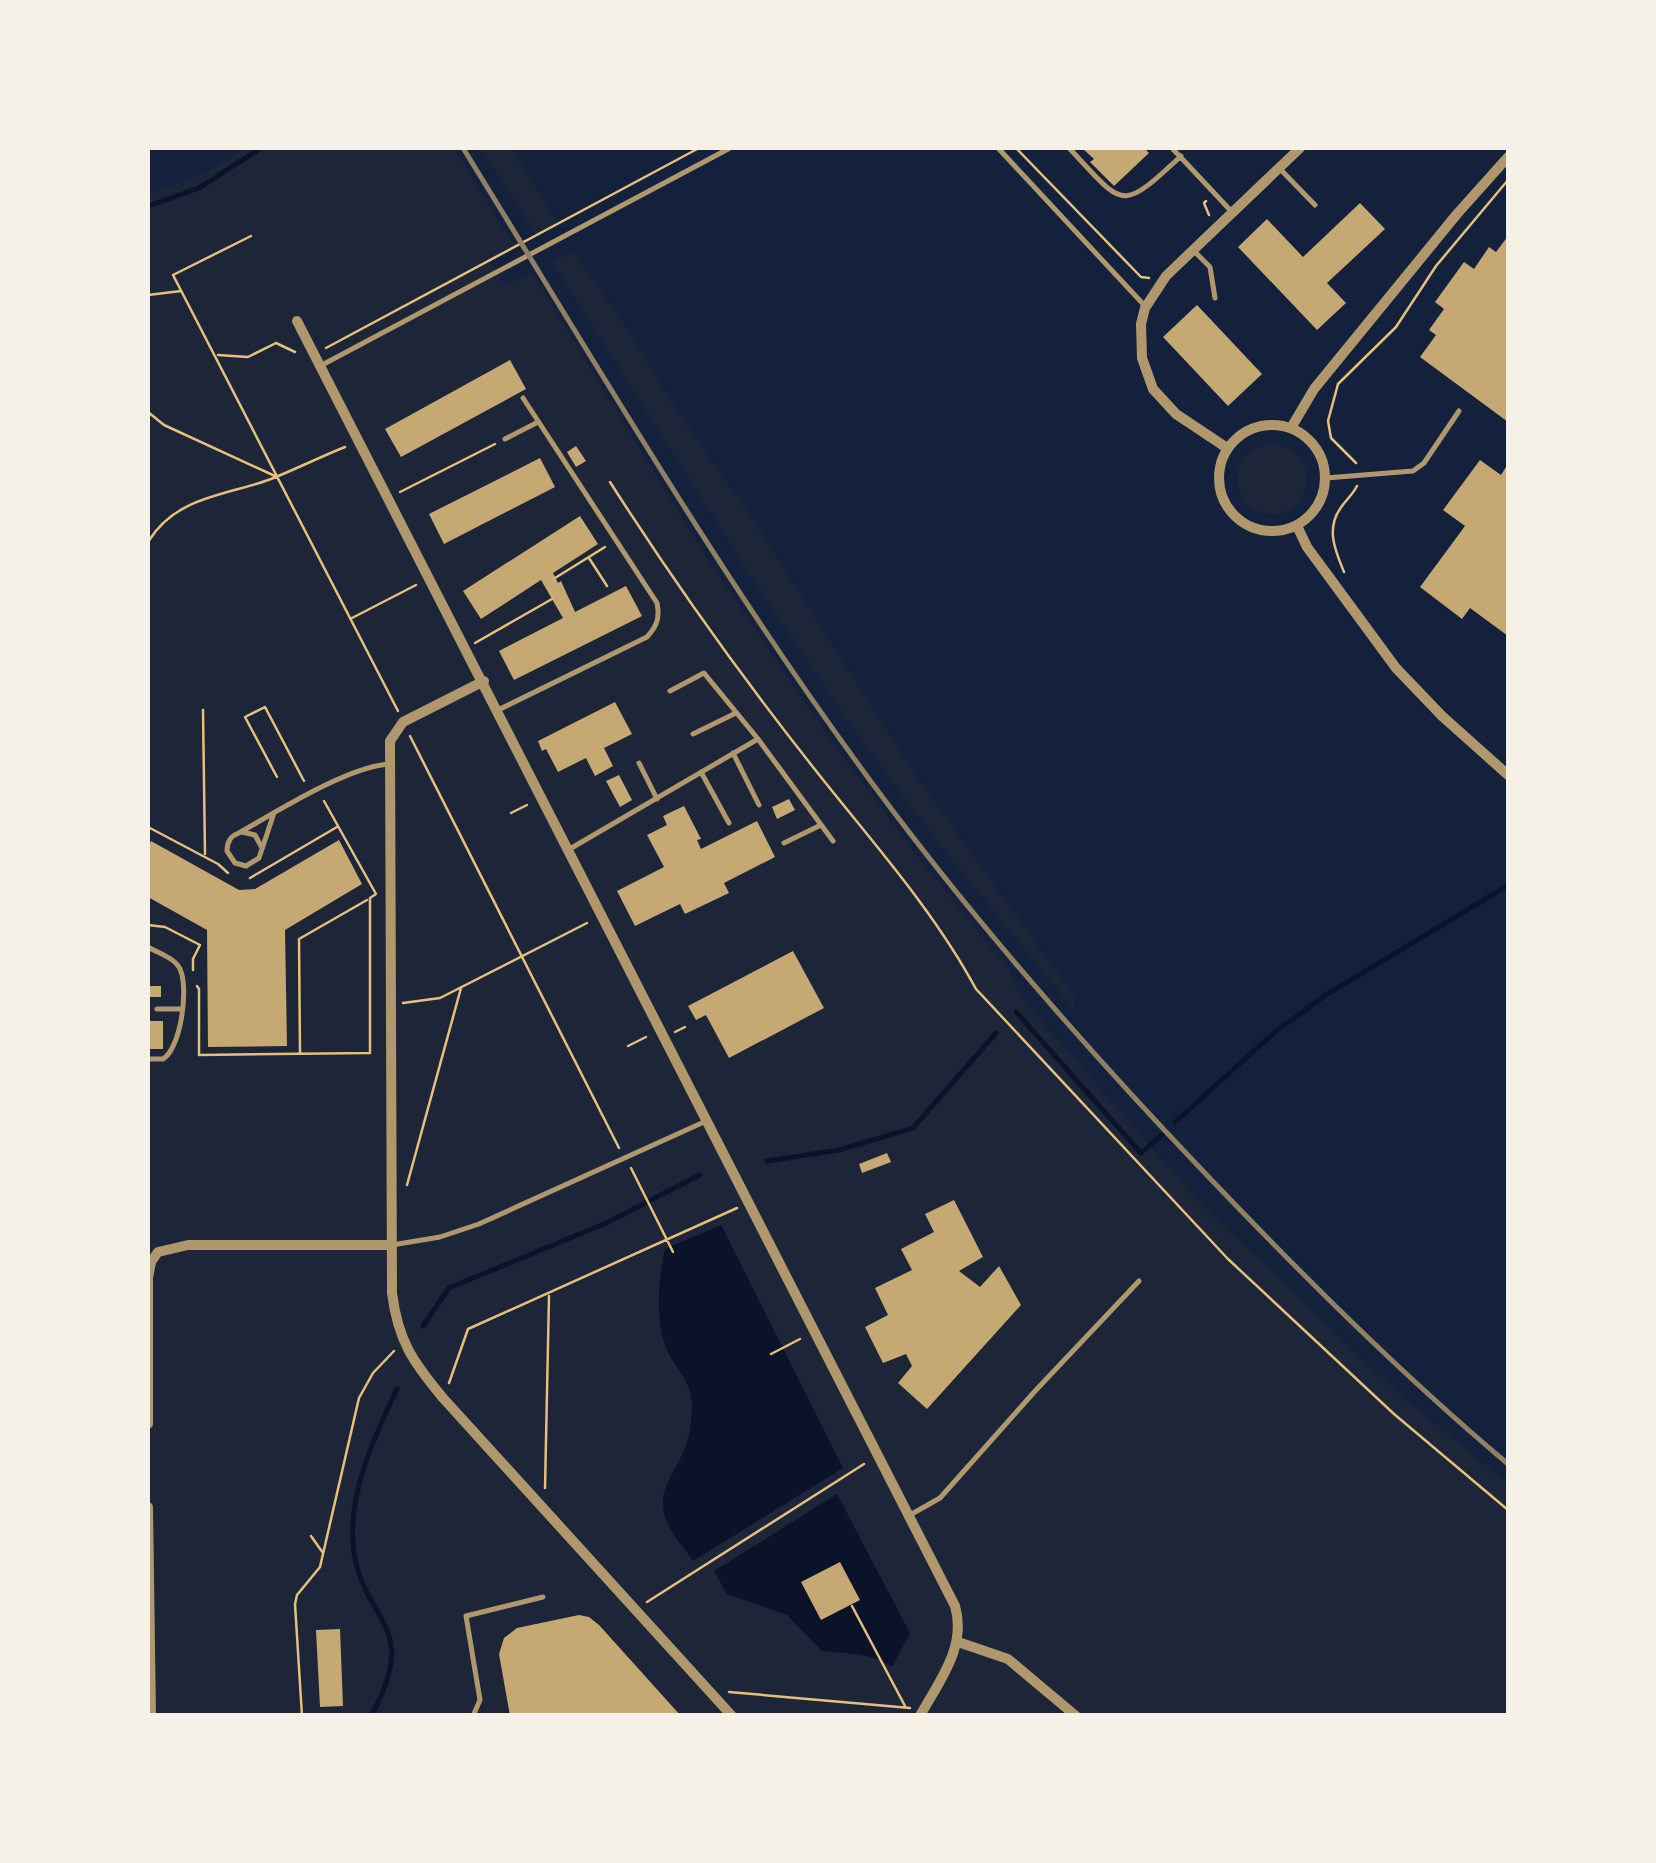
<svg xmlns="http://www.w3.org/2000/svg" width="1656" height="1863" viewBox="0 0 1656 1863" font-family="'Asap Condensed',sans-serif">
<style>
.green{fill:#1d2539}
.water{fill:#0b132b}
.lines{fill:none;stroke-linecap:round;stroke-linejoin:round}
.stream{stroke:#0b132b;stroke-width:5}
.building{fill:#c6a872}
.path{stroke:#e5c07b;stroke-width:2.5}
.service{stroke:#b1986c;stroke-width:5}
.minor{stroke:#b1986c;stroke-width:10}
.rail{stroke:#918062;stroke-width:5}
</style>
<rect width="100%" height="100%" fill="#14213d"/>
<path class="green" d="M246,148H454L514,246L489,260L505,286L532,273L710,563L825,732L920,860L1009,970L1018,994L1198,1201L1401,1396L1508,1484V1715H148V194L204,174Z
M481,148H511L558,223L536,234Z
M572,251L618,314L676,409L756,524L908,764L1074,996L1073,1008L938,843L852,727L743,564L552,262Z
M1237 479a35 35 0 1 1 70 0a35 35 0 1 1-70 0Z"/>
<path class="water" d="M721,1225L843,1468L693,1561C685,1549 673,1536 667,1522C656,1496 669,1480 681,1457C689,1441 692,1423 692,1405C692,1385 679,1372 670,1356C654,1329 658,1278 665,1249Z
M837,1494L910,1633L892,1667C869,1652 848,1654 822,1651L787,1615L727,1594L714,1571Z"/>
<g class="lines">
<path class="stream" d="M148,206L199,188L261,148
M1016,1012L1141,1153L1162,1135
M1175,1122L1275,1032L1326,995L1508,885
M767,1161L839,1150L913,1128L996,1033
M423,1326L449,1288L604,1224L700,1175
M371,1716C424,1621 359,1623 353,1543C349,1491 375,1435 397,1389"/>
</g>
<path class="building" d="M1082,148H1144L1149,153L1114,186L1090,162L1094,159Z
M1360,203L1385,229L1327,283L1346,303L1317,330L1238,247L1267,219L1303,257Z
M1508,236V422L1420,357L1436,335L1429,330L1444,309L1435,302L1464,262L1474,269L1489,247L1496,252Z
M1197,305L1262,374L1228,406L1163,337Z
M510,360L526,389L401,457L385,429Z
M576,446L586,461L576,467L567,452Z
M540,458L555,487L444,544L429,514Z
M1480,460L1501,475L1508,464V636L1470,608L1462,619L1420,587L1465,526L1443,510Z
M580,516L598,544L553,573L558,583L561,581L575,612L626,586L642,616L514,680L499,651L563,618L541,580L481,619L463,591Z
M615,702L632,734L604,748L613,766L595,776L586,758L558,772L546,749L542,751L538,741Z
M619,775L632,800L620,807L606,781Z
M789,799L795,810L777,819L772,807Z
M684,806L701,839L697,840L701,849L757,821L775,857L724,883L729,893L685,914L680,904L635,926L617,891L664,867L647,835L667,825L663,816Z
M339,840L362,884L285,930L287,1046L208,1047L207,930L148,897V848L151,841L239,890L255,889Z
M793,951L824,1008L729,1058L706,1015L696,1020L688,1006Z
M149,986H161V997H150Z
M148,1021H163V1049H148Z
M887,1153L891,1162L862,1173L859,1164Z
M954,1200L983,1257L959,1271L980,1287L999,1266L1021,1305L927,1409L898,1383L912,1366L906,1354L883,1363L865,1327L888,1315L875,1288L912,1270L901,1249L934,1232L925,1214Z
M840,1562L860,1600L821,1620L801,1582Z
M579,1615L589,1617L599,1625L681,1716H510L499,1654L504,1638L517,1628Z
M340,1629L343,1706L320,1707L316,1630Z"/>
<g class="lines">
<path class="path" d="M1016,148L1141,277L1149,278
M1206,201L1204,203L1209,215
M251,236L173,275L398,711
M148,295L181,291
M326,348L699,148
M218,355L248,357L276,343L295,352
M148,412L164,425L275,476
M1356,463L1331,438L1328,421L1338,384L1396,327L1436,266L1508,180
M610,482C672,579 738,672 809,762C866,835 932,907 976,989L1228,1259L1394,1414L1508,1510
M400,492L495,444
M148,542C176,496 225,496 271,479C296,469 320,457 345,447
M589,558L607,586
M1344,572C1335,550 1325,528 1342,506C1347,499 1353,494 1357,486
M555,578L605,547
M352,618L416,585
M475,643L552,599
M203,710L205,854
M410,736L619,1148
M277,777L245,717L265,707L304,781
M511,813L527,805
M148,827L218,864L228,873
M250,878L337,827
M148,925L165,927L200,945L193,959V970
M197,986L199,989V1055L370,1053V898L376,894L324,801
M403,1003L440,998L587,923
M675,1032L685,1027
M628,1046L646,1037
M300,1053L299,939L367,900
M631,1168L673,1252
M407,1185L461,988
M771,1354L800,1339
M449,1383L468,1329L737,1208
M545,1488L549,1296
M311,1536L323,1553
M647,1602L864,1464
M852,1606L905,1706
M729,1692L910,1708
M302,1716L295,1604L297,1595L320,1567L359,1398L373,1373L394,1351"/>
<path class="service" d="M998,148L1144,305
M1069,148C1124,206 1119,214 1181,156
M1172,148L1232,212
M1281,170L1315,205
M1193,250L1210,267L1215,298
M322,365L730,148
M505,439L538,422
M1326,478L1413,471L1424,463L1459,411
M498,710L647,637C657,626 660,618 657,603L523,398
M693,734L736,713
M758,739L833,841
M733,753L759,805
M639,763L657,799
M701,772L729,823
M274,813L259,858L246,866L235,863L227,851C227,842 230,836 239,833C276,812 350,765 391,764
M242,832L255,835L262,848
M784,843L821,825
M568,850L758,739L704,673L670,691
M148,947C158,953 175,958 180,969C189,988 181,1048 163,1059H148
M157,1009H182
M392,1245L440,1237L479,1224L704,1122
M910,1515L940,1498L1036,1390L1139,1281
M473,1716L480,1700L466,1616L543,1597"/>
<path class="minor" d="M297,321L955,1606C967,1647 939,1681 920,1716
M1219 478a53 53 0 1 1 106 0a53 53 0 1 1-106 0Z
M1291,428L1314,389L1457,214L1508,157
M1227,448L1176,414L1153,389L1142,358L1141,324L1145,308L1166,276L1300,148
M1297,526L1307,547L1396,668L1442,716L1508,775
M484,681L403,722L390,741L392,1293C398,1341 413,1362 443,1398L732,1716
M148,1424V1278L151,1262L158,1252L188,1245H392
M148,1507L151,1716
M958,1642L1008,1659L1076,1716"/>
<path class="rail" d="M463,148C595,362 722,580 872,783C973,920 1085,1047 1202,1170C1300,1273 1400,1373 1508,1464"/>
</g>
<rect width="1656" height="1863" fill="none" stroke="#f6f1e7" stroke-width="300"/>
</svg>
